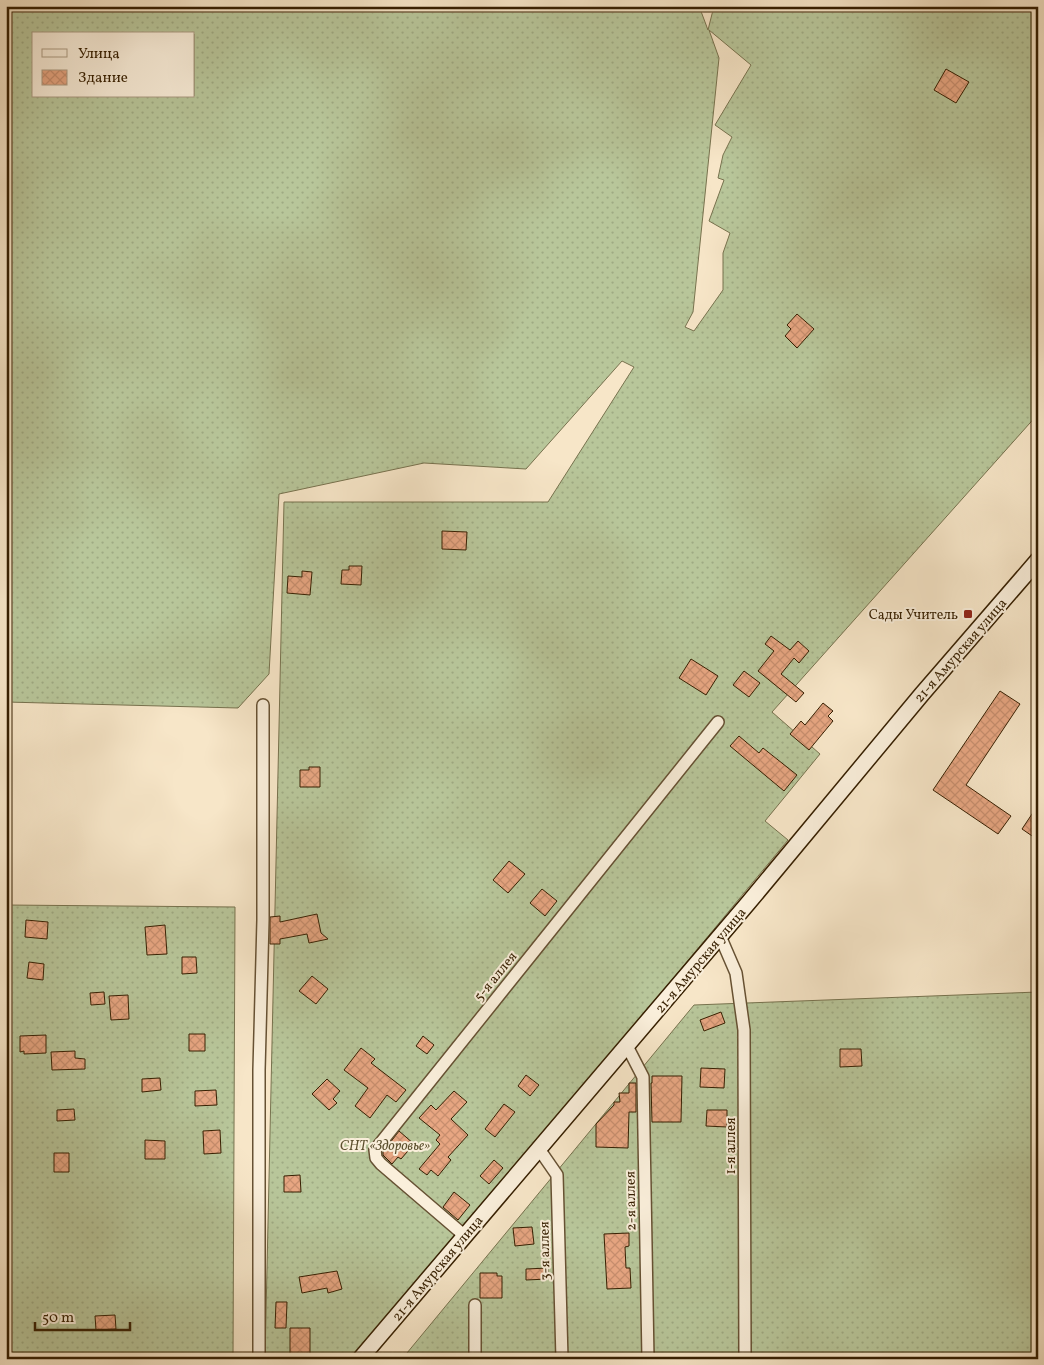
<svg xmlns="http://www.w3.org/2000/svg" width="1044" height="1365" viewBox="0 0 1044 1365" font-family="Vollkorn,serif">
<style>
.grass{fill:url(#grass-dots);stroke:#77724e;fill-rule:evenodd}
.building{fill:url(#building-cross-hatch);stroke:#361f01}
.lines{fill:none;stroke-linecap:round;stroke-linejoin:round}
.street-casing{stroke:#665133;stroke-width:14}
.secondary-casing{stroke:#361f01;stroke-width:18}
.street{stroke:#faefdb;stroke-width:11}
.secondary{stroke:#faefdb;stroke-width:15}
.poi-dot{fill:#8f2418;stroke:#faefdb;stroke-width:2}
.labels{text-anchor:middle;stroke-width:4;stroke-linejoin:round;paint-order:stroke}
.poi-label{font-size:14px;fill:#361f01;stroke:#faefdb;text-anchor:end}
.street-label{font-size:14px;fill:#361f01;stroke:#faefdb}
.park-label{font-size:14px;font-style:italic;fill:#5d512f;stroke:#faefdb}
</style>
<defs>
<pattern id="grass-dots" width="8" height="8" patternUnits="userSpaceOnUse" patternTransform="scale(1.25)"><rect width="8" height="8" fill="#b8c69a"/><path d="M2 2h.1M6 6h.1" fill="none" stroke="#9faa83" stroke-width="1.8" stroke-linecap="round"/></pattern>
<pattern id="building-cross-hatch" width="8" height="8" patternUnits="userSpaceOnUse" patternTransform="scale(1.25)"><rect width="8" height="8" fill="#e7a682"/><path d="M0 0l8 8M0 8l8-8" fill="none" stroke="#c78e6e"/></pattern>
</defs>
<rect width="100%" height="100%" fill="#f7e6c8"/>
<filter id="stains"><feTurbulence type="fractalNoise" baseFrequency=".004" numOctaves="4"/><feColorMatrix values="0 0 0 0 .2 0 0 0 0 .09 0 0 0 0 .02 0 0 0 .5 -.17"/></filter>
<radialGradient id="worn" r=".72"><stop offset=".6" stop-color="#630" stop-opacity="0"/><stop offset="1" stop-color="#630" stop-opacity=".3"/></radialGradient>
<path class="grass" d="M6,6H699L708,30L714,6H1038V414L772,712L820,754L765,821L788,840L357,1359H265L284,502H548L634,367L622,361L526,469L424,463L279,494L269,674L238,708L6,702ZM709,30L751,65L715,125L732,137L723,155L718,178L724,180L709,221L730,233L723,253V290L694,331L685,327L693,312L719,58ZM34,34H194V96H34Z
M6,905L235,907L233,1359H6Z
M1038,992V1359H402L694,1005Z"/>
<path class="building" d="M946,69L969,82L956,103L934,90Z
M797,314L814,329L797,348L785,336L791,329L787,325Z
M442,531L467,532L466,550L442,549Z
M349,566H362L361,585L341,584L342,570H349Z
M302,571L312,572L310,595L287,593L288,576L302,577Z
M771,636L790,650L798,641L809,651L799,663L794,658L781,674L804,693L796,702L758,671L774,651L765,644Z
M691,659L718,676L706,695L679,678Z
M744,671L760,683L749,697L733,685Z
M1000,691L1020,704L966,785L1011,816L998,834L933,790Z
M823,703L833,711L828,716L833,721L809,750L790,734L801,721L805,725Z
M739,736L759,753L763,748L797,775L784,791L730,746Z
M309,767H320V787H300V770H309Z
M1038,805V840L1022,829Z
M509,861L525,874L508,893L493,880Z
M542,889L557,901L545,916L530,903Z
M317,914L321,933L328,939L309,943L307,934L280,939V944H270V917L280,916V922Z
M26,920L48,922L47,939L25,937Z
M165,925L167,954L147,955L145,927Z
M182,957H196L197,973L182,974Z
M29,962L44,964L43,980L27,978Z
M312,976L328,989L316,1004L299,991Z
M104,992L105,1004L91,1005L90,993Z
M128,995L129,1019L111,1020L109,996Z
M721,1012L725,1023L704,1031L700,1020Z
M189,1034H205V1051H189Z
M46,1035V1053L24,1054V1051L20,1052V1036Z
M423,1036L434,1045L427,1054L416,1046Z
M361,1048L375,1059L371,1063L406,1090L396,1102L387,1095L370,1118L355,1106L368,1088L344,1070Z
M840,1049H861L862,1066L840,1067Z
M75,1051V1058L85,1059V1069L52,1070L51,1052Z
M701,1068L725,1069L724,1088L700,1087Z
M526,1075L539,1085L530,1096L518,1086Z
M652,1076H682L681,1122H652L651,1083H652Z
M160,1078L161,1090L142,1092V1079Z
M327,1079L340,1091L333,1099L337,1103L329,1110L312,1094Z
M629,1083H636V1112H629L628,1148L596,1147V1124L614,1105V1102H620L619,1093H629Z
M216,1090L217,1105L195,1106V1091Z
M454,1091L467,1102L451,1119L468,1135L448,1157L451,1160L438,1176L431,1170L427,1175L419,1169L440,1144L436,1140L440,1135L419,1118L431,1105L436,1110Z
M504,1104L515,1112L495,1137L485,1129Z
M74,1109L75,1120L57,1121V1110Z
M707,1110H727V1127L706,1126Z
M220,1130L221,1153L204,1154L203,1131Z
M399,1131L414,1144L401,1159L398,1157L392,1164L383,1155V1152Z
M145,1140L165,1141V1159H145Z
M54,1153H69V1172H54Z
M494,1160L503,1168L489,1184L480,1176Z
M300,1175L301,1192H284V1176Z
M454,1192L470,1205L458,1220L443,1207Z
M532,1227L534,1244L515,1246L513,1228Z
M629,1233V1246L625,1247L626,1268H630L631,1288L607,1289L604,1234Z
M548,1268V1279L526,1280V1269Z
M337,1271L342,1289L328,1293L327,1288L302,1293L299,1277Z
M480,1273H497V1276H502V1298H480Z
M276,1302H287L286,1328H275Z
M115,1315L116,1329L96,1330L95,1316Z
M290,1328H310V1354H290Z"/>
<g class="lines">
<g class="street-casing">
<path id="street" d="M720,936L736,973L744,1030L745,1359
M627,1046L643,1077L648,1359
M539,1149L557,1175L562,1359
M465,1236L381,1164L376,1158L375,1150L718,722
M475,1305V1359
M259,1359V1070L263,920V705"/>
</g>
<g class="secondary-casing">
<path id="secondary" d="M360,1359L749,902L922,694L1038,560"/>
</g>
<use href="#street" class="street"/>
<use href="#secondary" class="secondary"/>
</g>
<rect class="poi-dot" x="963" y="609" width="10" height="10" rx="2.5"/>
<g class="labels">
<g class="poi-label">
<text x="958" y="619">Сады Учитель</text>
</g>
<g class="street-label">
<text transform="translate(960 650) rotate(-49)" y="5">21-я Амурская улица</text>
<text transform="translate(700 960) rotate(-50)" y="5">21-я Амурская улица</text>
<text transform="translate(495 976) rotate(-51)" y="5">5-я аллея</text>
<text transform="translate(730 1146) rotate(-90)" y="5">1-я аллея</text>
<text transform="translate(630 1201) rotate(-91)" y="5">2-я аллея</text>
<text transform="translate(544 1251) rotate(-91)" y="5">3-я аллея</text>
<text transform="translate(437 1268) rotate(-50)" y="5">21-я Амурская улица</text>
</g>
<g class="park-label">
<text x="385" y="1150">СНТ «Здоровье»</text>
</g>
</g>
<rect width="1044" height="1365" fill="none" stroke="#f7e6c8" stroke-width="25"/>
<rect x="8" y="8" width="1029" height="1350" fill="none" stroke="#361f01" stroke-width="2.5"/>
<rect x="12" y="12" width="1019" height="1340" fill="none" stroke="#361f01"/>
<rect x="32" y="32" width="162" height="65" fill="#faefdb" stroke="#ac9c84"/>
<rect x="42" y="49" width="25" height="8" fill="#faefdb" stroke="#ac9c84"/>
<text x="78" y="58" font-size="15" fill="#361f01">Улица</text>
<rect x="42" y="70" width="25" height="15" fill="url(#building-cross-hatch)" stroke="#ac9c84"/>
<text x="78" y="82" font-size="15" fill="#361f01">Здание</text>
<path d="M35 1322v8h95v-8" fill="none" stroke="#361f01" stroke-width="2.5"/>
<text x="42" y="1322" font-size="15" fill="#361f01" stroke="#faefdb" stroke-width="4" paint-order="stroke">50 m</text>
<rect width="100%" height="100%" filter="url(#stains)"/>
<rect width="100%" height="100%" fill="url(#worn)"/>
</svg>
